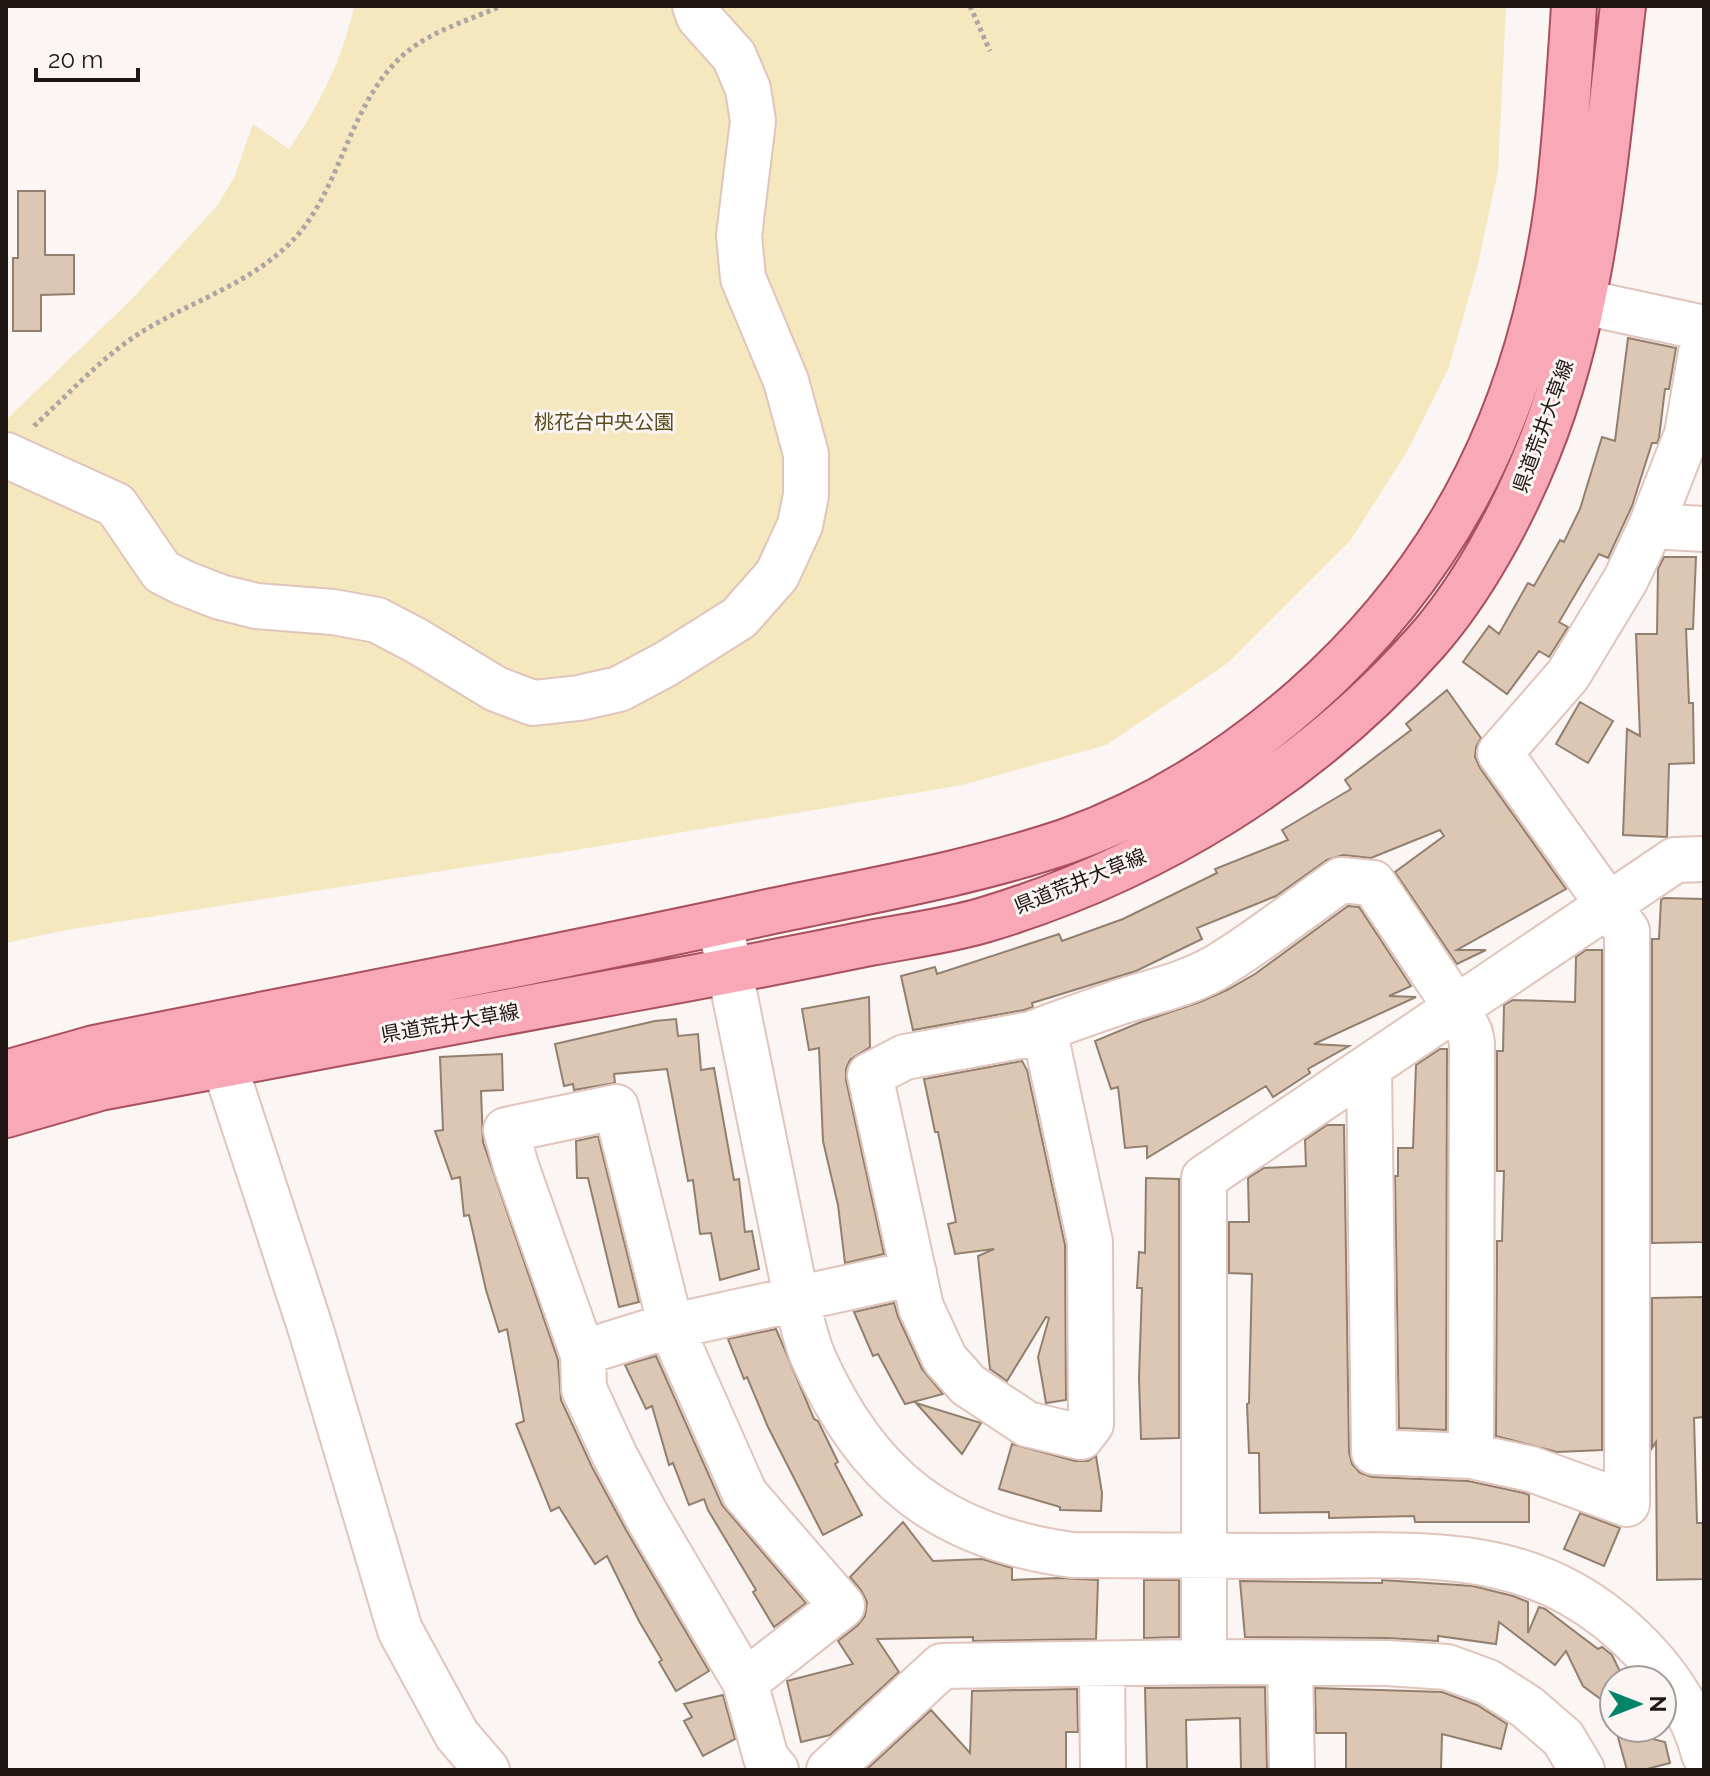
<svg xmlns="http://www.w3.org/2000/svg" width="1710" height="1776" viewBox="0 0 1710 1776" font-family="Raleway,'Noto Sans JP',sans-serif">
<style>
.green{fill:#f5e7be}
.building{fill:#dcc7b4;stroke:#937f6e;stroke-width:2}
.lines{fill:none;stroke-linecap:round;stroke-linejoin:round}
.minor-casing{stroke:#e1c4bb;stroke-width:48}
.major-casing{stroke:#aa4f5e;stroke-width:48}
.path{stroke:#ada5a3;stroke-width:5;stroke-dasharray:4 4;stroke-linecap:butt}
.minor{stroke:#fff;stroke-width:44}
.major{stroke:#f9a8b7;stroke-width:44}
.labels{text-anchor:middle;stroke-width:6;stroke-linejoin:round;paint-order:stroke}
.park-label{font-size:20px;fill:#5b4c1d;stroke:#fbf5f3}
.street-label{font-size:20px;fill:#201613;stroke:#fbf5f3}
</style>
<rect width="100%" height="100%" fill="#fbf5f3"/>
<path class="green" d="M354,6H1506L1498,171L1477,268L1449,367L1408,450L1350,541L1228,663L1106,745L962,785L588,848L66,930L6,943V420L132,299L217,206L234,178L253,124L289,149C319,107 344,56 354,6Z"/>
<path class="building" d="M18,191H45V255H74V294L41,295V331H13V258H18Z
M1628,338L1676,348L1669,389H1665L1659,438L1657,443H1652L1632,506L1608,558L1599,554L1559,622L1568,627L1549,657L1539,651L1507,694L1463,662L1489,626L1499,634L1528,583L1534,586L1560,540L1564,542L1580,509L1602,437L1615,441Z
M1664,557H1696L1693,629H1686L1689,703H1693L1694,763L1669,764L1667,837L1623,835L1627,729L1640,736L1636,634H1657L1658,569Z
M1447,690L1481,738L1476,747L1475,757L1480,768L1566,889L1457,950H1486L1457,964L1395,872L1444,836L1440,830L1371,858L1343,855L1327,860L1276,896L1197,928L1202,939L1136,971L1032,1003L1033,1007L1024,1010L913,1030L901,976L935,967L937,974L1059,934L1062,941L1123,919L1217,873L1215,869L1288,840L1282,830L1351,789L1345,780L1411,730L1406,724Z
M1580,702L1613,721L1588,763L1556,744Z
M1664,898L1704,899V1242L1652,1243V939H1659L1661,900Z
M1348,906L1359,907L1411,986L1389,996L1416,997L1314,1044L1349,1046L1308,1069L1310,1073L1273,1097L1266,1086L1147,1158V1146L1125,1148L1118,1087L1111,1089L1095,1041L1141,1022L1200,1002L1227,990L1255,974Z
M1586,950H1602V1450L1557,1452L1496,1436L1497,1241H1502L1504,1171H1497V1051H1503L1504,1005L1513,1000L1575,1002L1576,957Z
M869,997L870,1047L850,1060L846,1069V1080L884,1254L845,1263L838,1205L823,1141L819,1048L809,1050L802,1009Z
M676,1019L678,1036L698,1034L701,1070L714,1068L734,1180L739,1179L745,1232L752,1231L759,1269L720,1280L711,1233L700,1234L693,1180L688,1181L667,1069L614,1074L615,1083L574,1090L573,1084L564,1086L555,1044L655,1021Z
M1440,1049H1447L1446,1430L1399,1428L1395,1176H1398V1148H1413L1416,1065Z
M502,1054L503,1090L481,1091L483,1142L558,1360L561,1400L592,1467L626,1530L709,1671L676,1691L659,1662L662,1660L639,1621L607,1556L595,1564L559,1507L551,1511L516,1424L524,1421L507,1329L499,1332L486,1290L469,1215L464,1216L460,1177L452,1179L435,1131L443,1130L440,1057Z
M1022,1061L1027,1070L1065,1245L1066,1400L1046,1403L1038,1357L1049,1318L1046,1317L1007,1381L990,1369L978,1256L994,1249L955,1254L948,1224L956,1222L938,1132H935L924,1079Z
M1327,1125H1344L1349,1452L1352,1464L1360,1473L1372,1477L1468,1481L1524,1493L1529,1495V1522H1415L1414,1516L1329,1518V1512L1260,1513L1259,1453H1249L1247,1404L1249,1403L1252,1274L1229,1273V1222H1249L1248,1178L1264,1168L1306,1166L1305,1140Z
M598,1136L639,1302L619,1307L588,1178H577L576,1141Z
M1146,1178L1179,1179V1438L1141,1439L1139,1378L1142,1288H1137L1139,1252L1145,1253Z
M1703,1297L1704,1417L1694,1418L1697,1523H1704V1579L1657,1580L1656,1442L1652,1448V1298Z
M894,1303L898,1317L922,1369L943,1394L905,1404L878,1354L873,1356L854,1312Z
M776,1329L814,1419L818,1421L838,1462L835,1464L862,1515L823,1535L768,1427L747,1377L744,1379L728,1339Z
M656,1356L722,1505L806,1603L774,1627L753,1592L756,1590L708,1510L704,1499L689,1505L673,1463L669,1465L652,1406L646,1409L625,1365Z
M916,1403L981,1423L962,1454Z
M1012,1444L1075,1461H1088L1096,1456L1102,1493L1101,1511L1060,1510V1507L999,1489Z
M1580,1513L1620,1528L1604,1566L1564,1549Z
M903,1522L933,1561L982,1559L1012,1568V1580L1059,1578L1098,1580L1096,1639L973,1641V1637L877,1639L899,1672L830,1735L801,1742L787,1681L853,1664L838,1641L858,1625L865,1616L867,1602L861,1590L850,1577Z
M1144,1580H1179V1637L1144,1638Z
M1382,1580L1473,1586L1513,1596L1528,1602V1633L1539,1607L1545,1609L1598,1649L1602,1647L1612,1655L1624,1680H1614V1709L1583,1686L1566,1651L1555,1665L1499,1622L1496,1644L1438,1636V1641L1387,1638L1245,1637L1240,1581L1382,1583Z
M1265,1687L1267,1770H1241L1240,1718L1186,1720L1187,1770H1147L1145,1688Z
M1315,1688L1442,1692L1477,1705L1507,1724L1501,1749L1442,1734L1441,1770H1346V1733H1316Z
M1077,1689L1078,1732H1066V1770H866L931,1710L970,1753L972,1691Z
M723,1695L735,1739L703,1756L684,1721L692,1717L684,1704Z
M1616,1730L1665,1742L1670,1763L1643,1770H1627Z"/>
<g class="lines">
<g class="minor-casing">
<path id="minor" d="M1583,302L1704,328
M6,455L116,505L162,572L184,583L220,597L256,606L333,612L377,620L417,641L496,689L533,703L579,698L619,689L666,664L739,618L777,575L800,525L806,495V454L786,381L743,278L739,236L753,121L748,89L734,56L699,17L695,6
M1651,526L1704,529
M720,923L796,1297C801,1317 805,1338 813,1357C866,1477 941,1537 1072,1555C1143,1555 1214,1556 1286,1556C1424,1556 1538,1540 1643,1650C1670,1678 1695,1717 1704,1754
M1044,1029L1090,1242L1091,1424L1081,1437L1027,1424L968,1385L945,1359L921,1307L870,1075L905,1057L1031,1034C1059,1023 1088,1013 1117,1003C1150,992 1185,985 1215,968C1259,942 1299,909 1341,880L1373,883L1457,1009L1470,1033L1472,1043L1471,1456
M224,1064L311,1330L400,1630L457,1735L487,1770
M1369,1068L1374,1452L1471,1456L1531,1469L1627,1504V931L1500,753L1568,675L1626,579L1651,526L1687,434L1704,335
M583,1355L594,1349L655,1330L914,1273
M1204,1662V1178L1675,860L1704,859
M1290,1663L1292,1770
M1102,1665L1103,1770
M745,1682L842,1606L745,1494L671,1327L616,1107L506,1130L516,1166L583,1355L584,1389L615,1456L648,1518L745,1682L766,1758L776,1770
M829,1770L942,1666L1204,1662L1387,1663L1447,1667L1488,1682L1527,1707L1563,1738L1582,1770"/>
</g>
<g class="major-casing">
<path id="major" d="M6,1073L94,1048C318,1003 544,961 768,912C867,891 970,874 1067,841C1154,810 1233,760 1303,699C1455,565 1531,401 1558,200C1566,136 1570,70 1574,6
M6,1115L100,1088C273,1055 447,1023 620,991C703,976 787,960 870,943C907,936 947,931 984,920C1152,870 1309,774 1426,642C1472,590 1512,516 1538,451C1595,311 1605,155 1623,6"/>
</g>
<path class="path" d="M970,6L990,51
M34,426C71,392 106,352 150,327C196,300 246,284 286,247C343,195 346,101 408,51C434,30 470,20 501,6"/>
<use href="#minor" class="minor"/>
<use href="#major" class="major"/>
</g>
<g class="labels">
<g class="park-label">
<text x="604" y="429">桃花台中央公園</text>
</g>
<g class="street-label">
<text transform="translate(1543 426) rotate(-70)" y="7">県道荒井大草線</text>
<text transform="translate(1080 881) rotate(-22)" y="7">県道荒井大草線</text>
<text transform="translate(450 1023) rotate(-10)" y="7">県道荒井大草線</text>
</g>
</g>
<rect width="1710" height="1776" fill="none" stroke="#201613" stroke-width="16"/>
<g transform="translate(1638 1704) rotate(90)"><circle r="38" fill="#fbf5f3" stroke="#a39c99" stroke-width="2"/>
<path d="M0-6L14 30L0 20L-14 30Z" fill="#008568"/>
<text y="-12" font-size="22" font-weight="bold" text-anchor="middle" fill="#201613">N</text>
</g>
<path d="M36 68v12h102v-12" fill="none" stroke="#201613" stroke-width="4"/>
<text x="48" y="68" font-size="24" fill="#201613" stroke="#fbf5f3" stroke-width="6" paint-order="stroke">20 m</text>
</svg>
